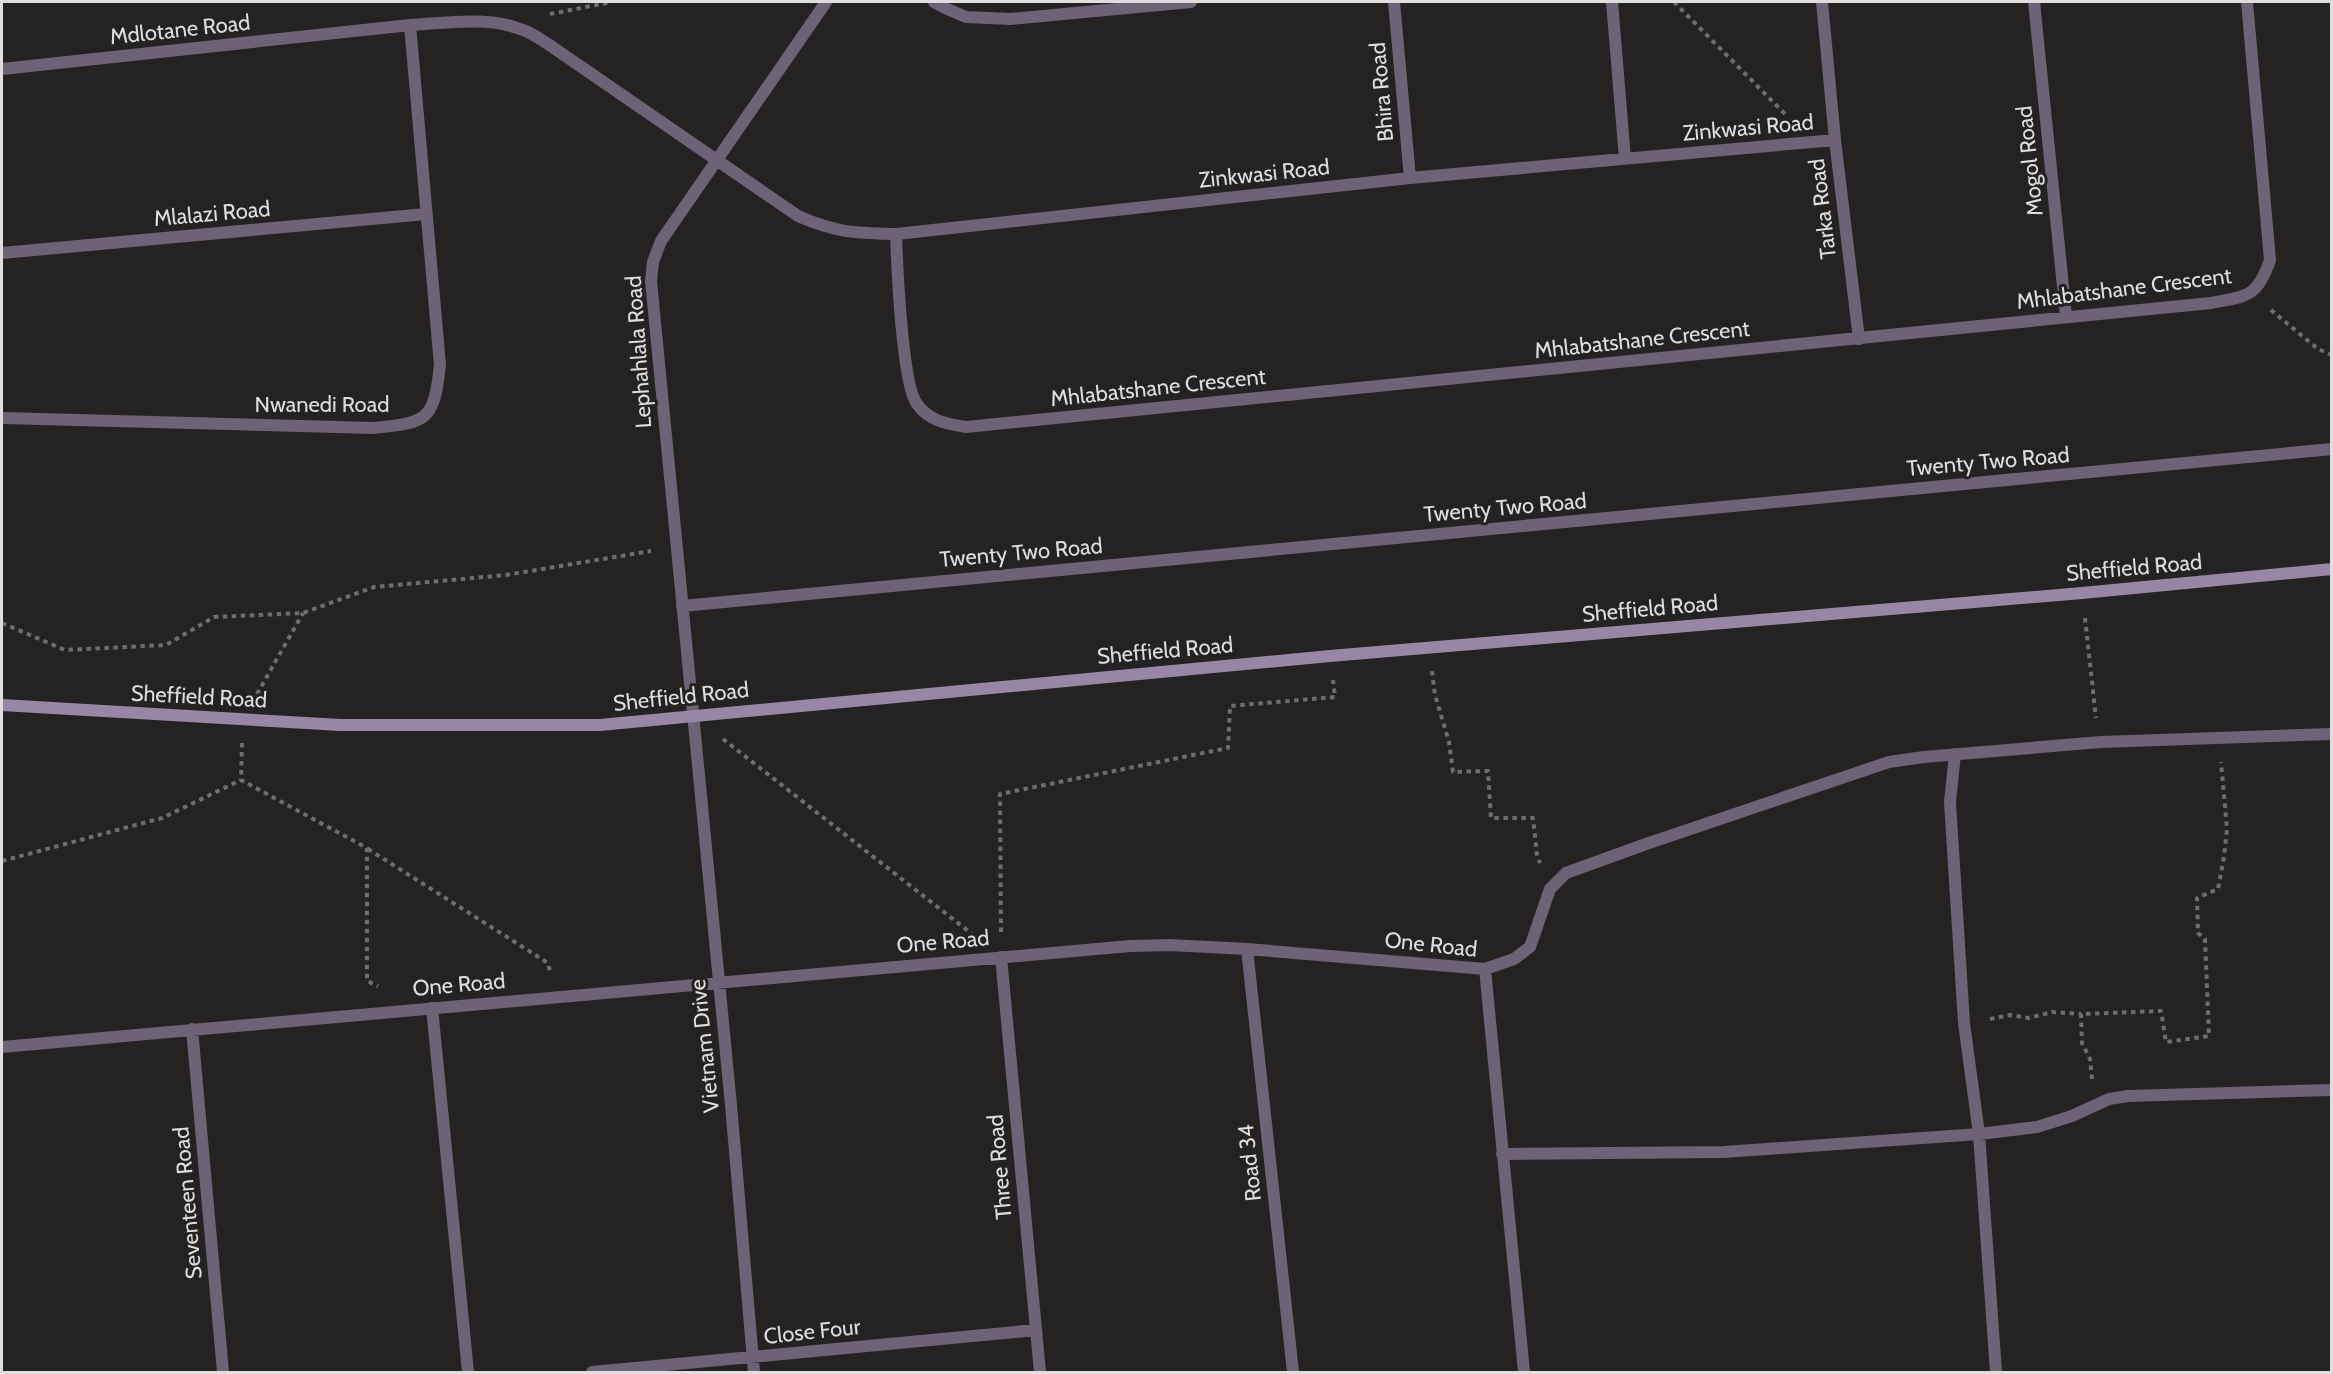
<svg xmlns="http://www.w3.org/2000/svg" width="2333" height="1374" viewBox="0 0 2333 1374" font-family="Cabin,sans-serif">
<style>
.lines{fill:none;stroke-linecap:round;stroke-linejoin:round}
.path{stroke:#6f6e6c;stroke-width:4;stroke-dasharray:4.5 4.5;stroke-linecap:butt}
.street{stroke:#6e6276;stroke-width:12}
.secondary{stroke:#9886a6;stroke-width:12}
.labels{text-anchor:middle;stroke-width:6;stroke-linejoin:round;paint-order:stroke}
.street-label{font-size:22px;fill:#dfdedd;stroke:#242321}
</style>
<rect width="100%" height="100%" fill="#242321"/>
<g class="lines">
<path class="path" d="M1674,2L1788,117
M550,14L612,2
M2271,310L2318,349L2332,355
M2085,618L2096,718
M2,623L65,650L166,645L214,617L303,613L374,587L506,575L651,551
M1432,671L1435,695L1449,742L1453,772L1488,771L1491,818H1533L1537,855L1540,863
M257,694L303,613
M723,739L972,934
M242,743L241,780L367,848V981L378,986
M368,849L548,963L550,972
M2,861L162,818L241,780
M1001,932L1000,794L1228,748L1230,706L1335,697L1333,680
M1990,1019L2010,1015L2029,1018L2052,1012L2081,1014
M2092,1079L2090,1059L2082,1043L2081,1014L2161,1011L2166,1042L2209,1036L2205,939L2198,933L2197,898L2218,889L2224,857L2227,829L2221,762"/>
<path class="street" d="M934,2L945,8L966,17L1011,19L1191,2
M1394,2L1410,178
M1612,2L1625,159
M1822,2L1835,140L1859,339
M2034,2L2066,316
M2,69L410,25C447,23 489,16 523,30C532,33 540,39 548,44L798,216C837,233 855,233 896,234L1410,178L1835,140
M896,234C897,264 902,385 917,404C929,421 947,424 966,427L2211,303C2247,296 2257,298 2270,260L2247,2
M2,253L426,214
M2,418L373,428C427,423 434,421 440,365L410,25
M682,606L2332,449
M1955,754L1950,802L1964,1023L1979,1134L1996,1372
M1247,949L1293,1372
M1001,957L1040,1372
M1485,969L1524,1372
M432,1008L468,1372
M192,1029L223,1372
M2,1047L1130,946L1170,945L1247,949L1485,969L1514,959L1530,947L1550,889L1566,873L1646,844L1889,762L1924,757L2101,742L2332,734
M1502,1154L1724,1152L1979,1134L2037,1127L2072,1116L2109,1099L2128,1096L2332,1090
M592,1372L1036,1330
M754,1372L731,1105L651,281L653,262L661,241L826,2"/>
<path class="secondary" d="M2,705L340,725H600L1330,656L2082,593L2332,569"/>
</g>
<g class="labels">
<g class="street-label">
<text transform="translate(180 29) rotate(-6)" y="8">Mdlotane Road</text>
<text transform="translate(1381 92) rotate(-95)" y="8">Bhira Road</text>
<text transform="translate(1748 127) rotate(-5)" y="8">Zinkwasi Road</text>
<text transform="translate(2029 161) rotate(-96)" y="8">Mogol Road</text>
<text transform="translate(1264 173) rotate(-6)" y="8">Zinkwasi Road</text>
<text transform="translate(1822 209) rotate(-97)" y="8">Tarka Road</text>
<text transform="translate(212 213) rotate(-5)" y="8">Mlalazi Road</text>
<text transform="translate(2124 288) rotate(-7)" y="8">Mhlabatshane Crescent</text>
<text transform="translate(1642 339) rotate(-6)" y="8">Mhlabatshane Crescent</text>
<text transform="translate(638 352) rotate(-94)" y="8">Lephahlala Road</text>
<text transform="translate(1158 387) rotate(-6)" y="8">Mhlabatshane Crescent</text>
<text x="322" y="412">Nwanedi Road</text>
<text transform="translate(1988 461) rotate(-5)" y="8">Twenty Two Road</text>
<text transform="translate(1505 507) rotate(-5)" y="8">Twenty Two Road</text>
<text transform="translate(1021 552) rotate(-5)" y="8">Twenty Two Road</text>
<text transform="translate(2134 567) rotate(-5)" y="8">Sheffield Road</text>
<text transform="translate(1650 608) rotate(-5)" y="8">Sheffield Road</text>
<text transform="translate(1165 650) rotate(-5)" y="8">Sheffield Road</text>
<text transform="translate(199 696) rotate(3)" y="8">Sheffield Road</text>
<text transform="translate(681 696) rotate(-6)" y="8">Sheffield Road</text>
<text transform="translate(943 941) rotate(-5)" y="8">One Road</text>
<text transform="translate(1431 944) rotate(6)" y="8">One Road</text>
<text transform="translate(459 984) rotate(-5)" y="8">One Road</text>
<text transform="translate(704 1046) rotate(-96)" y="8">Vietnam Drive</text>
<text transform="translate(1249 1163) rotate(-96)" y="8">Road 34</text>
<text transform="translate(999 1167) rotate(-95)" y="8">Three Road</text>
<text transform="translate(187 1203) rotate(-95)" y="8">Seventeen Road</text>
<text transform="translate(812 1331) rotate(-6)" y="8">Close Four</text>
</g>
</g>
<rect width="2333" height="1374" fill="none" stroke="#dfdedd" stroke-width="6"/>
</svg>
